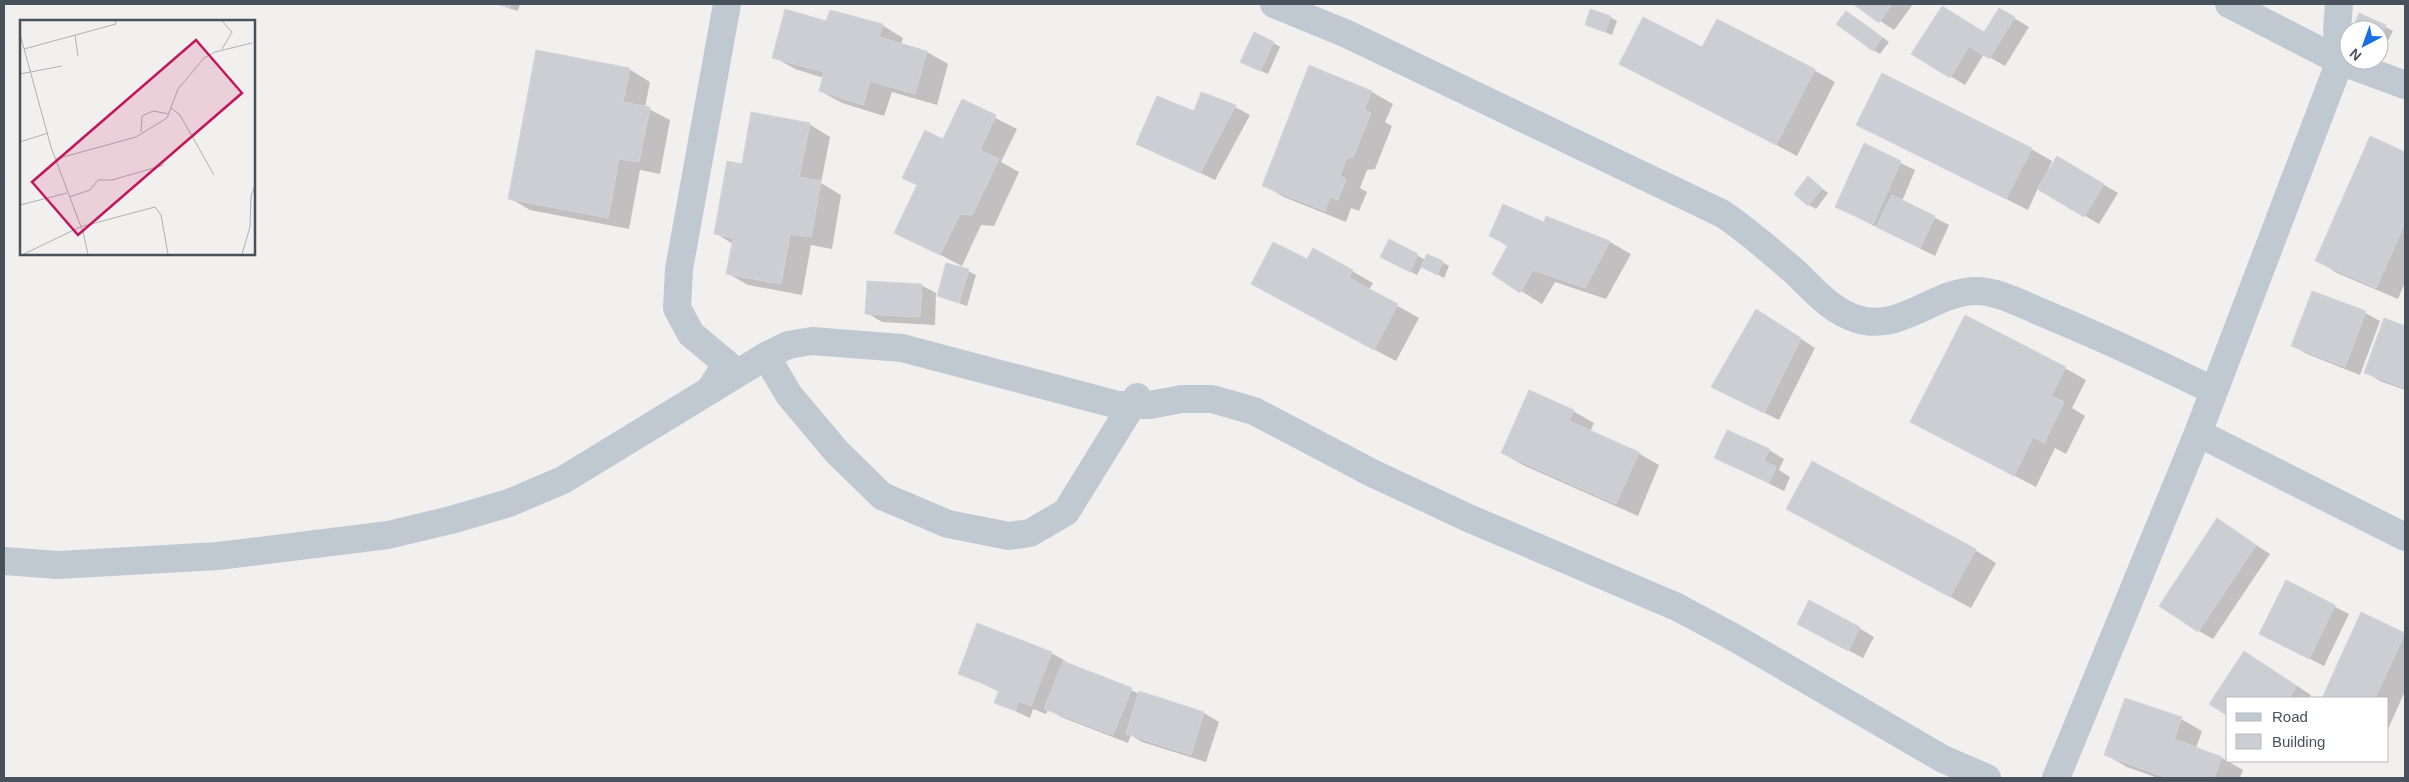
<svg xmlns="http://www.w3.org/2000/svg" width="2409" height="782" viewBox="0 0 2409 782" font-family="Arial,sans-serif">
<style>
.shadow{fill:#0003}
.building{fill:#ccced4;stroke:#d3d5da}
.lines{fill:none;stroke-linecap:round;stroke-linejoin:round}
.street{stroke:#c0c9d1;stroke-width:28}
.inset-road{fill:none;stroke:#aeb0b4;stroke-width:1}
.view{fill:#c2185b;fill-opacity:0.15;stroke:#c2185b;stroke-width:2.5}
.inset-edge{fill:none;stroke:#47525c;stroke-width:2.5}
</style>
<rect width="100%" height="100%" fill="#f2efef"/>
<path class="shadow" d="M495,4H520L518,11Z
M1855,4H1913L1894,30Z
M1999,9L2029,27L2005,66L1984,54L1965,85L1913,53L1984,33Z
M2360,14L2393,31L2385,46L2379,43V30Z
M1853,16L1889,42L1880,54L1873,50Z
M1610,17L1617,21L1612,35L1586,24Z
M882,25L903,38L901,45L927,52L948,64L937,105L892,92L884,116L842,103L820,91L824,78L795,69L774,57Z
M1273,43L1280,47L1268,74L1249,66Z
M1703,49L1814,70L1835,82L1797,156L1621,64Z
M629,69L650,82L645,107L670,120L660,174L640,170L629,229L530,210L509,198Z
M1372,92L1393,104L1385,122L1392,126L1375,169L1367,170L1360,188L1367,192L1359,211L1351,208L1346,222L1284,197L1263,185Z
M962,101L1017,129L1001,162L1019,172L994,226L981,225L962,266L896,232Z
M1235,107L1250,115L1215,180L1138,143L1195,112Z
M809,124L830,137L821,183L841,195L832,249L811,245L802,295L748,285L727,273L733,244L715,233Z
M1858,124L2031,149L2052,161L2048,170L2049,171L2057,158L2118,193L2099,224L2038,188L2028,210Z
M2371,138L2405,153V282L2398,299L2337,273L2316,260Z
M1864,145L1915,170L1902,201L1949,225L1935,256L1836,207Z
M1808,178L1828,193L1816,209L1809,205Z
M1547,218L1610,242L1631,254L1606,299L1555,282L1542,304L1494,274L1509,247L1490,236L1544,224Z
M1389,241L1426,260L1442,262L1449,266L1444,278L1422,266L1417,275L1389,261Z
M1307,261L1352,271L1373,283L1369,290L1419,318L1396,361L1273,296Z
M968,271L976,275L967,306L939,296Z
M921,285L936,293L935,325L882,322L867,313Z
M1757,310L1815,348L1779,420L1712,387Z
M2365,313L2380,321L2360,375L2307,354L2293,346Z
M2385,320L2405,327V390L2380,381L2366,372Z
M2065,368L2086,380L2072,408L2085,416L2066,454L2055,448L2036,487L1912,422Z
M1573,411L1594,423L1590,432L1638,453L1659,465L1638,516L1523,465L1502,453Z
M1769,450L1784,459L1779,470L1790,477L1784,491L1716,458Z
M2218,520L2270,554L2213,639L2199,631Z
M1809,521L1975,550L1996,563L1971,608Z
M2286,582L2349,614L2324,666L2261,634Z
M2361,614L2405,634V691L2388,729V698H2323Z
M1859,628L1874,637L1863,658L1813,632Z
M1051,653L1066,661L1065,663L1140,694V692L1204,713L1219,722L1206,762L1142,742L1131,735L1128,743L1061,717L1048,709L1046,714L1033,709L1030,718L996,702L1000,692L959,673Z
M2259,661L2311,695L2309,698H2228L2211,704Z
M2181,719L2202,731L2196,748L2222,758L2243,770L2240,778H2158L2127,767L2106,755Z"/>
<path class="building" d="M497,4H511L510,8Z
M1853,4H1892L1879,23Z
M1942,6L1984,32L1999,8L2015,17L1989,59L1969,46L1950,78L1911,54Z
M785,9L826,21L830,10L883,24L879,37L927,51L915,94L870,81L863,105L819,91L824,72L772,58Z
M1590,9L1611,16L1605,32L1585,25Z
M1846,11L1882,37L1873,51L1836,24Z
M2359,13L2386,25L2379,40V30H2352Z
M1643,17L1702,47L1717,19L1815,69L1776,145L1619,64Z
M1254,32L1274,42L1260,71L1240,62Z
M536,50L630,68L623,102L650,107L639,162L619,159L608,218L508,199Z
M1309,65L1372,91L1364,110L1371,113L1353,157L1346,159L1340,176L1346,179L1338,200L1330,197L1325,211L1262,186Z
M1882,73L2032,148L2006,199L1856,125Z
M1201,92L1236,105L1200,173L1136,144L1157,96L1194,111Z
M962,99L996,115L980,150L999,159L972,215L960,214L940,255L894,233L917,185L902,178L925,130L943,139Z
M751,112L810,123L799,177L821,181L811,237L790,234L781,284L726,274L733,238L714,234L727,161L742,164Z
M2370,136L2405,152V223L2376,288L2315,261Z
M1864,143L1901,161L1873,224L1835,207Z
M2057,156L2104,184L2084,217L2037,189Z
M1808,176L1822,188L1808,206L1794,194Z
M1892,195L1935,216L1920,248L1876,227Z
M1503,204L1544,222L1546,216L1610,241L1585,288L1533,270L1520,293L1492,274L1508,245L1489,236Z
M1389,239L1418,254L1410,272L1380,257Z
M1273,242L1307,259L1313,248L1353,270L1349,278L1398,304L1374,350L1251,284Z
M1427,254L1443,261L1437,275L1421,267Z
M946,263L969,269L959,303L937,296Z
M867,281L922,284L920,317L865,314Z
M2312,291L2366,311L2345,367L2291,346Z
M1756,309L1801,338L1764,413L1711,387Z
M1965,315L2066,367L2051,396L2064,402L2044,443L2033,437L2014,476L1910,422Z
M2384,318L2405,326V388L2364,373Z
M1529,390L1574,410L1569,421L1639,452L1616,504L1501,453Z
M1727,430L1770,449L1764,461L1776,467L1769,483L1714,458Z
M1812,461L1976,549L1950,597L1786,509Z
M2217,518L2256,545L2198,632L2159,606Z
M2286,580L2335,605L2309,659L2259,634Z
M1809,600L1860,627L1848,651L1797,624Z
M2361,612L2405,633L2375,698H2322Z
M977,623L1052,652L1031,706L1018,701L1015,711L994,703L999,690L958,674Z
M2244,651L2297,686L2289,698H2228V716L2209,704Z
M1063,661L1132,688L1113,735L1044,709Z
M1139,691L1204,712L1191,755L1126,734Z
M2125,698L2182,717L2174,739L2222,757L2214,778H2167L2104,755Z"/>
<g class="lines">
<path class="street" d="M1274,4L1347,34L1723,214C1748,231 1771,251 1794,271C1813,289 1831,311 1857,319C1900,333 1935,291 1976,291C1999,291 2023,305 2043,313C2101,337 2157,363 2212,390
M2229,4L2340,61L2405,85
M766,356L789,395L837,452L882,496L948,524L1009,536L1030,533L1066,512L1137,397
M710,389L727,364L691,334L677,308L679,269L727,4
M2198,433L2405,537
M4,561L58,565L218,556L388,535L451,520L509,503L563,480L766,356L788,345L812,341L902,348L1118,405H1150L1182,399H1212L1254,411L1372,473L1466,517L1677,607L1735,638L1943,759L1987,778
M2056,778L2198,433L2340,61L2337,30L2339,4"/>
</g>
<g transform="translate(20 20)">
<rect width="235" height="235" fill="#f2efef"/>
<path class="inset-road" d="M202,1L212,12L202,29M0,14L31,127L63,212L68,234M55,15L58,36M4,29L96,4L95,1M0,54L42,46M151,88L160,95L194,155M121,112L122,96L133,91L149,94M0,122L28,113M36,139L116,117L147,98L158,69L184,38L195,32L232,23M49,177L70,170L78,160H92L144,145M0,185L47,173M4,234L60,207L135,187L141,195L148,234M222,234L230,207L231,176L235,165"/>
<path class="view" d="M176,20L222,73L58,215L12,162Z"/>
<rect width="235" height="235" class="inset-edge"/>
</g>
<rect width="2409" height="782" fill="none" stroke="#47525c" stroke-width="10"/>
<rect x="2226" y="697" width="162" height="65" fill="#ffffff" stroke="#b5babe"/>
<rect x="2236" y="713" width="25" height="8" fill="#c0c9d1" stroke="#b5babe"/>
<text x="2272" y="722" font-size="15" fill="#47525c">Road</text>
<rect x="2236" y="734" width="25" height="15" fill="#ccced4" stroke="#b5babe"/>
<text x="2272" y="747" font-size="15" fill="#47525c">Building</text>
<g transform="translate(2364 45) rotate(221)"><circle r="24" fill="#ffffff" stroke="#b5babe"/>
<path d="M0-4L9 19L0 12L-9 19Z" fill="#1a6ee0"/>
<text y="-8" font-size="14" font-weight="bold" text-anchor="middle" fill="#47525c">N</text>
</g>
</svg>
